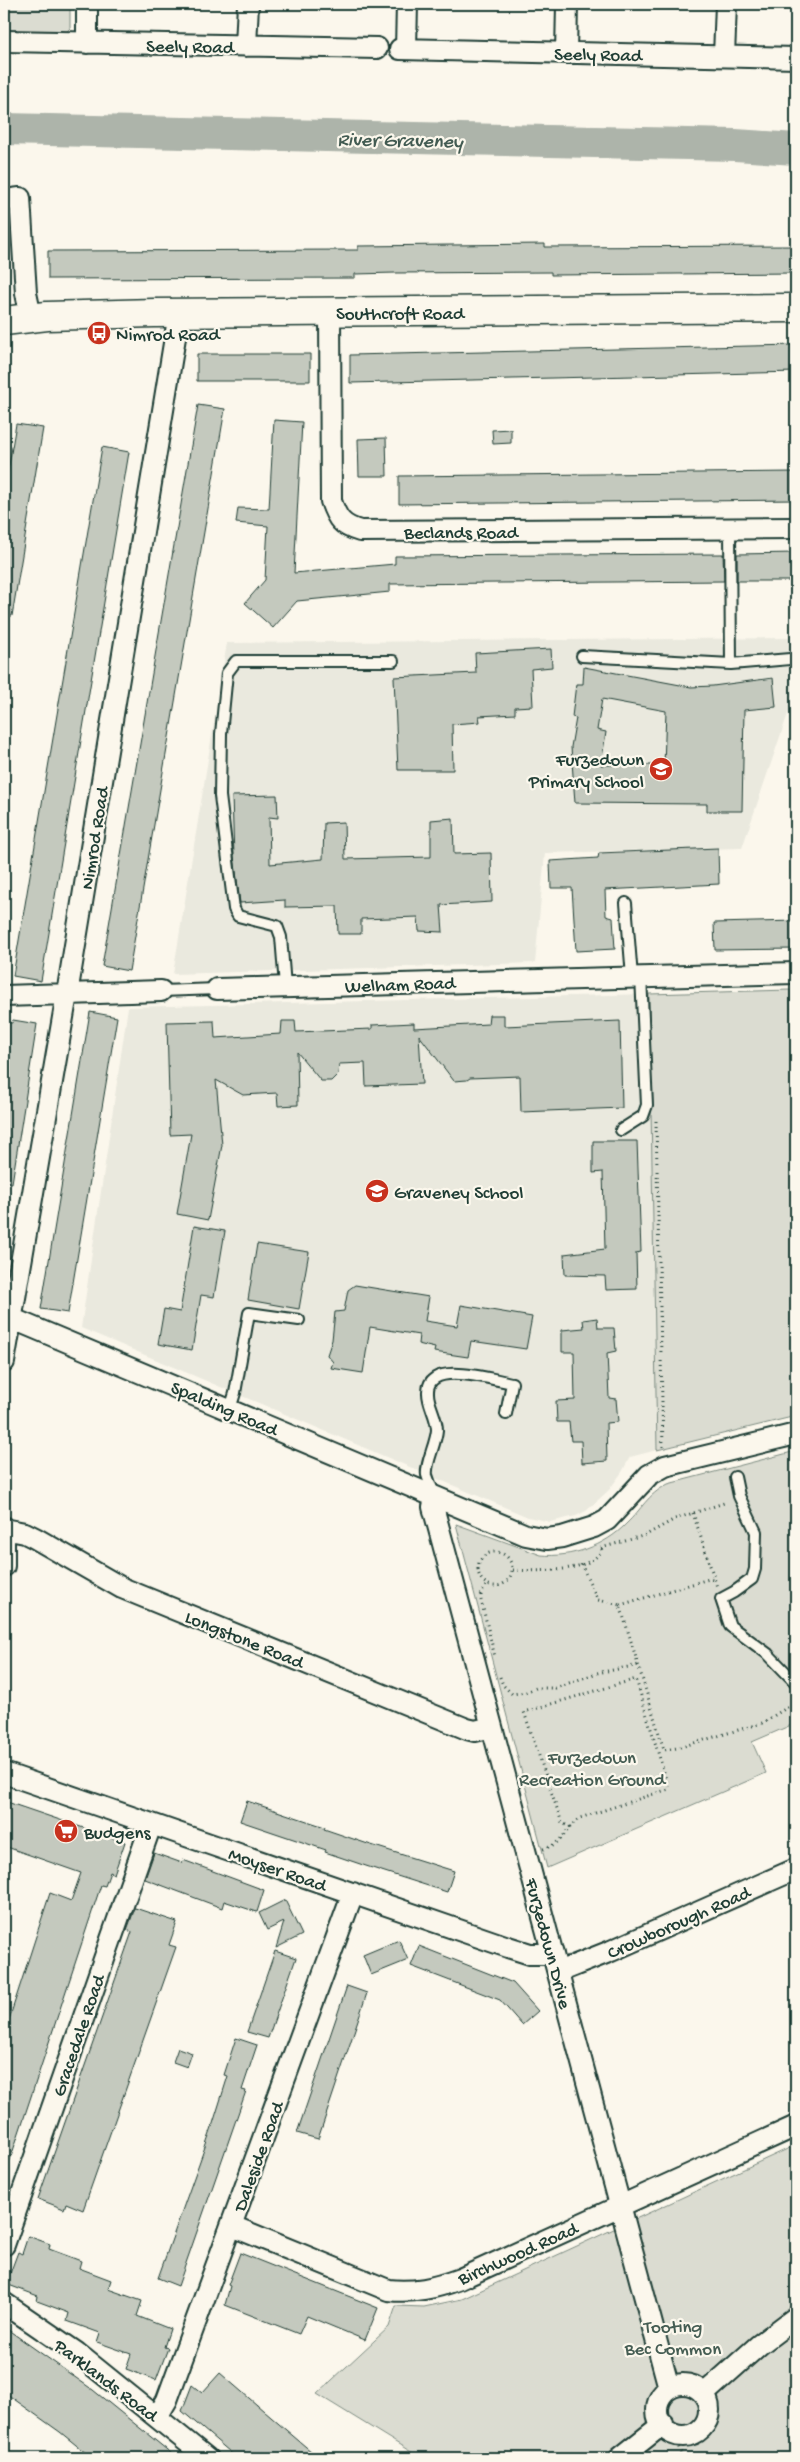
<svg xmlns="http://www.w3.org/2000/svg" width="800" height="2462" viewBox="0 0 800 2462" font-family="'Gochi Hand',sans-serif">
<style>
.built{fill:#eae9de}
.green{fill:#dbdcd1;stroke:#7d8c82}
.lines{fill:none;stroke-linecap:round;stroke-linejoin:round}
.river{stroke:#adb4aa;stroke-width:32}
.building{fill:#c4c9be;stroke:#1f3d34;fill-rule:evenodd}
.lane-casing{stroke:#1f3d34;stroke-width:14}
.street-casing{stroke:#1f3d34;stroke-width:24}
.secondary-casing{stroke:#1f3d34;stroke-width:31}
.path{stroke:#1f3d34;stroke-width:3;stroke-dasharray:1 4;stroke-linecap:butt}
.lane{stroke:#fbf7ec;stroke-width:10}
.street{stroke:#fbf7ec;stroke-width:20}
.secondary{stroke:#fbf7ec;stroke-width:28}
.labels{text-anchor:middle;stroke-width:4.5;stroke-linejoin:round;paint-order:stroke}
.street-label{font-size:19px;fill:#1f3d34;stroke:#fbf7ec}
.poi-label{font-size:19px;fill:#1f3d34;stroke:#fbf7ec;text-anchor:start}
.park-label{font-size:19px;fill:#455d53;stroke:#fbf7ec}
.water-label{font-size:20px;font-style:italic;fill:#425b52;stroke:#fbf7ec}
</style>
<rect width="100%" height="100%" fill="#fbf7ec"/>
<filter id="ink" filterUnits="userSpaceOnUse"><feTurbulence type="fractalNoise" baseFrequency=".02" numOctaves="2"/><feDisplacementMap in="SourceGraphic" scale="10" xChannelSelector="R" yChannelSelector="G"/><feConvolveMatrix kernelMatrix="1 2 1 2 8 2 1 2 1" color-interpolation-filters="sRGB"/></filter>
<g filter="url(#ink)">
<path class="built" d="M796,638V690L742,848L545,853L535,963L173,974L227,643Z
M649,994L657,1450L630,1457L622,1472L609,1490L586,1511L576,1516L550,1522L528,1517L81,1328L128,1007Z"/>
<path class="green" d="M4,4H70V28L66,32L4,31Z
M790,990L796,1284V1416L657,1450L649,994Z
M796,1451V1723L752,1742L766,1773L547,1868L456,1524L541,1555C571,1558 605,1546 626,1524C643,1508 646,1496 668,1484Z
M796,2145V2458H421L317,2394L389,2327L396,2306L424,2307L462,2299Z"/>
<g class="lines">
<path class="river" d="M4,129L735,145L796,149"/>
</g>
<path class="building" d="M545,244V247L796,246V273L551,275V272L395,273L355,274V278L48,279V251L358,250V246Z
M796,345V372L350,383V355Z
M197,354H310V381H197Z
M198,405L225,409L129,971L102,966Z
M274,420L302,422L294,573L395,564V556L721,554H723L724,581L390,584V592L297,601L273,628L245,603L265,580L268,526L236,523L238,508L269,509Z
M16,424L43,428L12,616H4V494Z
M511,429V443L493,444L492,430Z
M386,438L387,476H359L358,439Z
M102,447L129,452L41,981L13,976Z
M796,472V500L399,504V476Z
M796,553V581H737V554Z
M551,649L552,667L531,669L533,706L515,707V714L479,716L480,722L452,724L453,770H398L394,677L476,673L475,653Z
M584,667L691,687L713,686L773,678L776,707L744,710L742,811H707V804L575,803L571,747L576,718L572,717L576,684H583ZM602,699L666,711L664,765H601L606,732L597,730Z
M277,795L278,818L269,817L270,864L323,859L324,823L344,822L345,859L431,857V820L453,818L454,854L491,853L492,902L441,905L443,932L419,931L418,917L361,919V934H338L337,906L285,907V900L240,903L234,856L232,796Z
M718,848L719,884L605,890L606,916L613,918L615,949L576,951L572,888H551L550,861L598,858L599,853Z
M796,921V949L715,950L714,923Z
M90,1012L117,1017L68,1313L41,1309Z
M489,1015H504V1026L620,1021L622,1108L521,1112L520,1076L470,1078L467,1080L454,1081L419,1035L422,1084L366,1086L365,1063L339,1064L338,1074L331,1081H321L297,1052L298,1105L278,1106L277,1093L243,1095L216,1080L222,1145L208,1220L177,1214L191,1134L170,1135L167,1022L214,1021L215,1038L281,1034L282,1021H295L296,1032L372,1029V1025L414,1023V1028L488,1024Z
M13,1020L37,1024L12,1183L4,1182V1022L12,1023Z
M593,1141H637L641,1252L636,1253L637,1289L606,1290L605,1276L565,1275L564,1254L605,1249L603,1172L593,1173Z
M194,1226L225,1231L214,1297L201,1295L192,1350L158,1344L164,1309L180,1312Z
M257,1244L309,1252L299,1309L248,1300Z
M355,1285L429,1297L425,1321L457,1326L461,1305L532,1317L526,1349L471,1341L468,1357L434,1352L435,1348L418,1344L419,1335L370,1327L363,1373L331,1368L333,1362L327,1355L332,1340L335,1312L344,1311L348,1290Z
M597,1318L598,1328H614L616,1351L607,1353L609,1398L616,1399L618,1422L606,1423L607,1461L582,1463L581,1441H571L569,1422H557L556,1401L575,1400L574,1352H562V1330L584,1328L583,1320Z
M4,1801L125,1842L114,1874L110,1872L105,1886L101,1885L6,2172H4V2035L50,1893L71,1901L81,1873L4,1846Z
M247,1801L325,1827L324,1829L368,1844L454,1871L447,1892L366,1866L325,1852L326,1850L240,1821Z
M154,1853L182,1863L183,1860L264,1890L257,1912L224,1901L222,1908L145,1879Z
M285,1900L302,1935L276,1948L284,1922L267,1930L259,1913Z
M135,1908L177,1922L169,1945L176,1947L83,2210L66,2203L64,2209L38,2199L132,1932L127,1930Z
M399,1940L408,1960L371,1975L363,1955Z
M419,1946L513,1983L538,2011L522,2025L500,2000L411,1966Z
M275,1951L296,1958L268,2038L247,2032Z
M347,1986L367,1993L318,2139L297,2133Z
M236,2038L257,2045L242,2090L246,2091L178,2286L158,2278L211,2130L228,2076L224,2075Z
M178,2048L192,2053L187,2067L173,2062Z
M28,2236L50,2244L49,2249L81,2261L79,2268L111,2280L108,2289L142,2301L137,2316L170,2329L164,2347L168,2348L156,2380L126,2369L131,2354L97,2342L100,2333L67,2321L69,2313L37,2301L38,2296L6,2284L18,2252L22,2254Z
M240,2253L378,2308L365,2340L307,2316L299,2334L225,2305L230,2286L228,2285Z
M4,2327L93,2390L177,2458H92L60,2432L4,2392Z
M220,2373L286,2430L319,2458H237L182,2411L192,2385L202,2393Z"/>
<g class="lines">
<g class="lane-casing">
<path id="lane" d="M582,656L731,664L730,529
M731,664L790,659
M626,903L632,977
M285,986L281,937L277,926L238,916L234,909L220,796L221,734L227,673L236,661H393
M161,991L217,989
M621,1130L643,1116L647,1105L641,976
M230,1409L235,1393L249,1313L299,1320
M735,1477L739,1496L756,1532L755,1569L752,1579L734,1592L721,1599L730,1626L768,1654L796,1683
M435,1497C433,1490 429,1482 427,1475C425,1464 436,1444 437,1430C437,1417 428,1405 428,1393C426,1359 494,1380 512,1383L506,1414"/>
</g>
<g class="street-casing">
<path id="street" d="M87,4V43
M4,41L377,48
M246,46L248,4
M400,49L796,58
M406,49L407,4
M566,53L567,4
M724,56L726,4
M4,200L20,198L26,293L31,317
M330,312L331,501C337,519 342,526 360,531L796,528
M217,989L796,973
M4,996L161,991
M13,1319L526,1535L547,1539L562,1537L594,1527L607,1520L649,1475L665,1466L796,1434
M4,1362L67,994L179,313
M435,1498L433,1507L439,1529L669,2388
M4,1527V1566
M4,1529L25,1533L35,1538L122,1588L467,1729L475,1731L492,1727
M4,1773L508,1947L530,1954H553
M558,1972L611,1951L796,1869
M232,2226L388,2290C414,2293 435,2288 460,2279L796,2126
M4,2245L151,1825
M4,2303L77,2353L207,2458
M657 2410a26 26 0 1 1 52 0a26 26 0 1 1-52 0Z
M704,2394L759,2345L796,2317
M157,2417L167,2400L353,1893
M620,2458L663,2424"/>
</g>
<g class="secondary-casing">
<path id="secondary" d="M4,321L47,316L154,313L796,308"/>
</g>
<path class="path" d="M656,1121L663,1448
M693,1513L717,1587
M601,1548L646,1535L675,1519L727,1502
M478 1569a17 17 0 1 1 34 0a17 17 0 1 1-34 0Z
M581,1564L598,1600L620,1605L664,1750L677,1748L762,1723L796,1702
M513,1570C536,1571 588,1574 602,1550L600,1546
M480,1595L487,1584
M481,1595V1600L495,1657
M620,1605L709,1579L714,1580
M500,1677L503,1685L512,1694L526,1692L536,1688H555L597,1673L639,1665
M543,1849C566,1842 563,1830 580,1818L669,1789L636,1679L524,1712L562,1823L570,1827
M675,2438L683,2458"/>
<use href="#lane" class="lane"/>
<use href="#street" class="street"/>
<use href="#secondary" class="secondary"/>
</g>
</g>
<defs>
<g id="bus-disc" transform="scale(1.25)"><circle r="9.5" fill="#c8321e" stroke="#fbf7ec"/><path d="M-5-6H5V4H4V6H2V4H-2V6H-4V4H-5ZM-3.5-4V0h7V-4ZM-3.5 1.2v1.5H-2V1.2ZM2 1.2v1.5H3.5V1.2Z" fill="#fff"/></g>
<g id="school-disc" transform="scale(1.25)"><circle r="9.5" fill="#c8321e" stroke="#fbf7ec"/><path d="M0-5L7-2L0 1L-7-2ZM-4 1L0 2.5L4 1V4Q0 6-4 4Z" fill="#fff"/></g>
<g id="supermarket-disc" transform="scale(1.25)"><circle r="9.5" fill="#c8321e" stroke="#fbf7ec"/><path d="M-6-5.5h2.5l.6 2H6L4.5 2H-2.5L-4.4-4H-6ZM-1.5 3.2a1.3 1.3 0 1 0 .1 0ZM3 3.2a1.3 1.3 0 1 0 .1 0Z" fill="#fff"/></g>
</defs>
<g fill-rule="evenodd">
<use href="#bus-disc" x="99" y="333"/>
<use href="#school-disc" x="661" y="769"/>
<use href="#school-disc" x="377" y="1191"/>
<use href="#supermarket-disc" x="66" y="1831"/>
</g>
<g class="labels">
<g class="street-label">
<text transform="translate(190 45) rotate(1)" y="7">Seely Road</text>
<text transform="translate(598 53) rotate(1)" y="7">Seely Road</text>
<text x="400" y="319">Southcroft Road</text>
<text x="461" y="538">Beclands Road</text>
<text transform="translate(93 838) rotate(-81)" y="7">Nimrod Road</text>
<text transform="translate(400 983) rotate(-2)" y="7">Welham Road</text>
<text transform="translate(225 1407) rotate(23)" y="7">Spalding Road</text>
<text transform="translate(245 1638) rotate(22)" y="7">Longstone Road</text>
<text transform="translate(278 1868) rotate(19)" y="7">Moyser Road</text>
<text transform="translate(678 1921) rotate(-24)" y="7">Crowborough Road</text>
<text transform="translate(550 1943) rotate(75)" y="7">Furzedown Drive</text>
<text transform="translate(77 2035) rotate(-71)" y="7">Gracedale Road</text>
<text transform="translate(257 2156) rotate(-70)" y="7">Daleside Road</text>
<text transform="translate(517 2252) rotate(-24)" y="7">Birchwood Road</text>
<text transform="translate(107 2379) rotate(37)" y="7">Parklands Road</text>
</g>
<g class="poi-label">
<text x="116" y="340">Nimrod Road</text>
<text x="644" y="765" text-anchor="end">Furzedown<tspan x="644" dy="22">Primary School</tspan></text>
<text x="394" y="1198">Graveney School</text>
<text x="84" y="1838">Budgens</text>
</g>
<g class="park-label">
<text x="592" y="1763">Furzedown<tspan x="592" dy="22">Recreation Ground</tspan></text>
<text x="673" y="2332">Tooting<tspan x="673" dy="22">Bec Common</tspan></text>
</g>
<g class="water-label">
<text transform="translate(400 139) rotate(1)" y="7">River Graveney</text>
</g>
</g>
<rect width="800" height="2462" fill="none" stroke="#fbf7ec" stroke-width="20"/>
<rect x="10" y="10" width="780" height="2442" fill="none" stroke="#1f3d34" stroke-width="2" filter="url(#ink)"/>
</svg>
